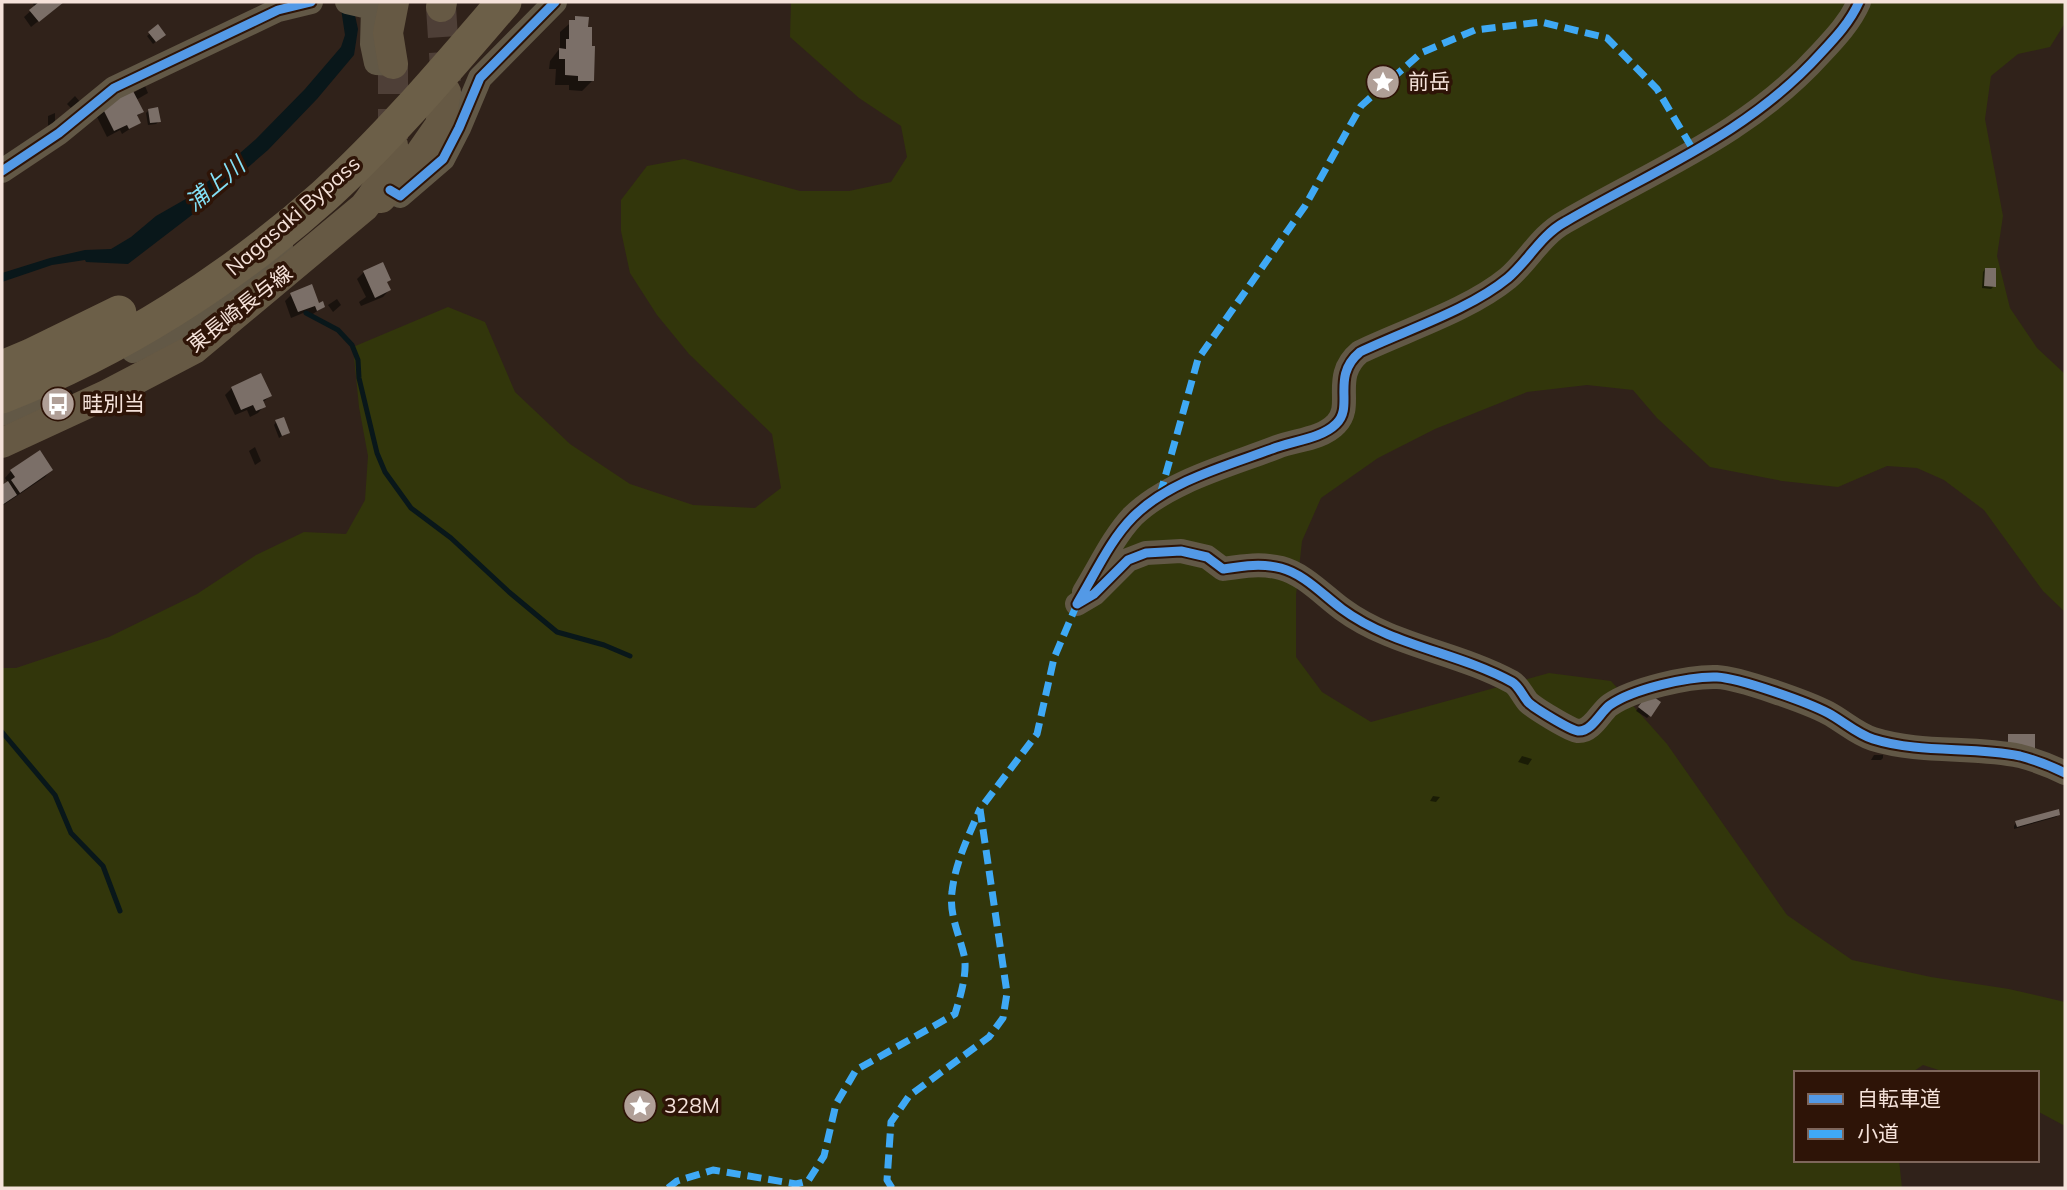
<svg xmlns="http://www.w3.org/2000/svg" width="2067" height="1190" viewBox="0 0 2067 1190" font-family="Mulish,'Noto Sans JP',sans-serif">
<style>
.green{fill:#32360b}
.water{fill:#09171a}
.shadow{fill:#0007}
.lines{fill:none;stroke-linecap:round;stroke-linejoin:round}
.stream{stroke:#09171a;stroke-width:5}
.building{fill:#7b6f68}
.major-tunnel{stroke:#4e3f37;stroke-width:30;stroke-dasharray:30 15;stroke-linecap:butt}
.minor{stroke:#625846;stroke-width:24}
.major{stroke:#665944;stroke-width:30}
.highway{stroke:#6c5f48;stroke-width:35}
.quiet{stroke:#3fa9f5;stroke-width:7;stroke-dasharray:14 7;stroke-linecap:butt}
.cycleway-casing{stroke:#2e1407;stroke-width:13}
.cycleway{stroke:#5399e6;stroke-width:9}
.labels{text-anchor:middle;stroke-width:7;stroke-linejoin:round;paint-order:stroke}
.poi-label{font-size:21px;fill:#f5e2da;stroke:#2e1407;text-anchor:start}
.street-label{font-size:21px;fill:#f5e2da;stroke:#2e1407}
.water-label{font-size:23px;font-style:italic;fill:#83dff5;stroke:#2e1407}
</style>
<rect width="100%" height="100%" fill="#30221a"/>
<path class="green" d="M791,2H2065V23L2050,47L2018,54L1991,76L1985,119L2003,216L1997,256L2010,308L2037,348L2065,374V612L2043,591L1984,510L1944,480L1917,468L1887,466L1838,487L1782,481L1710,467L1657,418L1633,390L1587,385L1527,392L1435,429L1378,458L1321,498L1302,541L1296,595V657L1322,692L1371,722L1549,673L1611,681L1667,744L1787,915L1852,960L1931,977L2009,989L2065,1002V1126L2037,1111V1073H1948L1923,1065L1911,1073H1796V1160H1899L1902,1188H2V668H16L109,637L197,594L256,555L304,532L346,534L365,500L368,456L359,407L353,347L448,307L485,322L515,392L570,444L630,484L693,505L755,508L781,488L772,434L689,354L657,315L630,273L621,231V200L647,166L684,159L800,191H849L891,182L907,157L901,126L859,98L790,37Z"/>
<path class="water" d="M340,2L353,6L358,29L354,55L317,99L268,150L201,208L128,264L86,262L85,260L52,265L2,282V273L50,258L85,250L111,249L131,237L156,216L191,196L256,139L305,89L341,47L345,35Z"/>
<path class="shadow" d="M32,2H62L31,27L24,17L35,7Z
M576,18L592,81L582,91L569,90V85H555L556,69H549L550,61L560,48V32Z
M158,27L164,35L153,44L147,36Z
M145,86L148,93L136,100L142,111L136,117L139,123L122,134L120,130L107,137L96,115Z
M75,96L81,103L73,110L67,104Z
M149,110L159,121L156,124L148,125L146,113Z
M55,113V123L48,126V116Z
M1985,269L1994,286L1991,289L1982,288L1983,272Z
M364,272L386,283L389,290L383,297L361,306L359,302L366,297L357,279Z
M291,295L318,305L323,307L310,316L308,311L291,318L285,301Z
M337,299L341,305L333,312L328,305Z
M232,388L270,396L262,403L264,406L258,413L250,417L247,410L235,415L225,395Z
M71,390L73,394L64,399L62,395Z
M276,422L288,432L279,438L274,425Z
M255,447L261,461L255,465L249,451Z
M51,470L45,477L2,506V487L8,483L5,478L11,471Z
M1642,703L1649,716L1647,718L1636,711Z
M1874,755H1883V758L1881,760H1871Z
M1522,756L1532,759L1528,765L1518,762Z
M1433,796L1440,797L1436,802L1430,801Z
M2058,815L2056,817L2014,829V826L2016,823Z"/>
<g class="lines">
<path class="stream" d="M306,313L338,330L352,345L358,360L359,378L377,453L385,472L411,508L451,538L509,592L557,632L604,645L630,656
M2,732L55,795L71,833L103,866L120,911"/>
</g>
<path class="building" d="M39,2H64L39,22L29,10Z
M575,16L589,17L588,27H592V46H595L594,81H578V76L565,75V59H559V48L566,49V39H569V20H575Z
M158,24L166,35L156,42L148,32Z
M133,91L144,112L137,115L141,123L129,129L127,125L114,131L102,107Z
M158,107L161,122L150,123L148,109Z
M383,262L391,280L387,282L391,290L375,298L363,271Z
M1985,268H1996V287L1984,286Z
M312,284L319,303L323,301L325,307L317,311L315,306L298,312L290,293Z
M261,373L272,396L263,400L266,407L256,411L253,405L241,410L231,387Z
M284,417L290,433L282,436L275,420Z
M40,450L53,470L20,493L11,480L15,477L10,470Z
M8,481L17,495L2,505V485Z
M1651,695L1661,702L1651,717L1638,707L1645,698Z
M2008,734H2035V748H2008Z
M2059,809L2060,815L2017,827L2015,821Z"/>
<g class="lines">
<path class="major-tunnel" d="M441,7L446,84
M393,64V141"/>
<path class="minor" d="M347,2L373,8L372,44L376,63L393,64
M2,171L59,133L114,88L278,10L311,2
M390,190L400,196L443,159L459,128L480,78L555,2
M133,351L201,317L259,272L281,246
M2,414L37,398
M1084,592C1099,568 1113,537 1133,516C1169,481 1231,465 1277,447C1295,440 1322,439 1336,424C1355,405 1330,377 1360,352C1406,330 1469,310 1508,278C1528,261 1541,235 1565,222C1656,169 1748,134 1821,53C1836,37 1850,22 1859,2
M1077,604L1094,594L1128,560L1146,553L1181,551L1207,557L1223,569C1243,566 1261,563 1281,568C1304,574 1323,595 1342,609C1392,646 1457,652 1512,682C1519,686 1522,695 1528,702C1534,708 1570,730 1578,731C1592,732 1601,711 1610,705C1633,689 1689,676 1717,677C1739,678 1807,702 1828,713C1843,721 1857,734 1873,739C1921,754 1972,746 2020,756C2035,760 2051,766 2065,773"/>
<path class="major" d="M441,7L442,2
M393,64L388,33L394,2
M381,198L412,165L440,125L446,92
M2,443L108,394L194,349L364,207C380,188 388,168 393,145"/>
<path class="highway" d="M2,368L31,356L119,313
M2,396C120,350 230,280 324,196C389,137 447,68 504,2"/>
<path class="quiet" d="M1160,495L1198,359L1305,206L1361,106L1421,53L1475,30L1541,22L1607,38L1657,89L1695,153
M668,1188L677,1181L713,1170L796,1184L808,1181L824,1156L836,1104L856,1070L955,1014C960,997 968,973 964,955C959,934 949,914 952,892C955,863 969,835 980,809
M892,1188L887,1180L891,1122L909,1096L989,1037L1003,1018L1007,993L980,809L1037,734L1054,658L1077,604"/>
<g class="cycleway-casing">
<path id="cycleway" d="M2,171L59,133L114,88L278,10L311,2
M390,190L400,196L443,159L459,128L480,78L555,2
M1078,602C1095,574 1110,540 1133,517C1169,481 1226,466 1272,449C1291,441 1321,439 1336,424C1355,406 1330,377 1360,352C1406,330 1469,310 1508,278C1528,261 1541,235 1565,222C1656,169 1748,134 1821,53C1836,37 1850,22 1859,2
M1077,604L1094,594L1128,560L1146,553L1181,551L1207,557L1223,569C1243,566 1261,563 1281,568C1304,574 1323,595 1342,609C1392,646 1457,652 1512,682C1519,686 1522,695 1528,702C1534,708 1570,730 1578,731C1592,732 1601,711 1610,705C1633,689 1689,676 1717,677C1739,678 1807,702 1828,713C1843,721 1857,734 1873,739C1921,754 1972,746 2020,756C2035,760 2051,766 2065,773"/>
</g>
<use href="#cycleway" class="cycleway"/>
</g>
<defs>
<g id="sight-disc" transform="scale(1.75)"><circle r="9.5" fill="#b09f97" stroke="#2e1407"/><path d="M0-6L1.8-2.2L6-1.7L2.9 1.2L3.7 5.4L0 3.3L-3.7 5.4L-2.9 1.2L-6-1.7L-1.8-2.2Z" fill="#fff"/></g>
<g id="bus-disc" transform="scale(1.75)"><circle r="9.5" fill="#b09f97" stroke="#2e1407"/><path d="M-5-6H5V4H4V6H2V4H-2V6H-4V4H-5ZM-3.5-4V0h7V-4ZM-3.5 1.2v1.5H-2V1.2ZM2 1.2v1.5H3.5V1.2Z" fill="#fff"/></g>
</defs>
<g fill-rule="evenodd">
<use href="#sight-disc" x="1383" y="82"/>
<use href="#bus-disc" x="58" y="404"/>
<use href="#sight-disc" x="640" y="1106"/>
</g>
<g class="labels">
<g class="poi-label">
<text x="1408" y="89">前岳</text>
<text x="82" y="411">畦別当</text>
<text x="664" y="1113">328M</text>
</g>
<g class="street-label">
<text transform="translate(293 216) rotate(-41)" y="7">Nagasaki Bypass</text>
<text transform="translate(240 309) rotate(-38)" y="7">東長崎長与線</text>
</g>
<g class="water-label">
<text transform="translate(215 184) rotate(-40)" y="8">浦上川</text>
</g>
</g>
<rect width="2067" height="1190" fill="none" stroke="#f5e2da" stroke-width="7"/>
<rect x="1794" y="1071" width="245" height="91" fill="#2e1407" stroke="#7e665b" stroke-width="2"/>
<rect x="1808" y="1094" width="35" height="10" fill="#5399e6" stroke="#7e665b" stroke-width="2"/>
<text x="1857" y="1106" font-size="21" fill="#f5e2da">自転車道</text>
<rect x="1808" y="1129" width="35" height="10" fill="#3fa9f5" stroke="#7e665b" stroke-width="2"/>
<text x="1857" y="1141" font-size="21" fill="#f5e2da">小道</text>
</svg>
